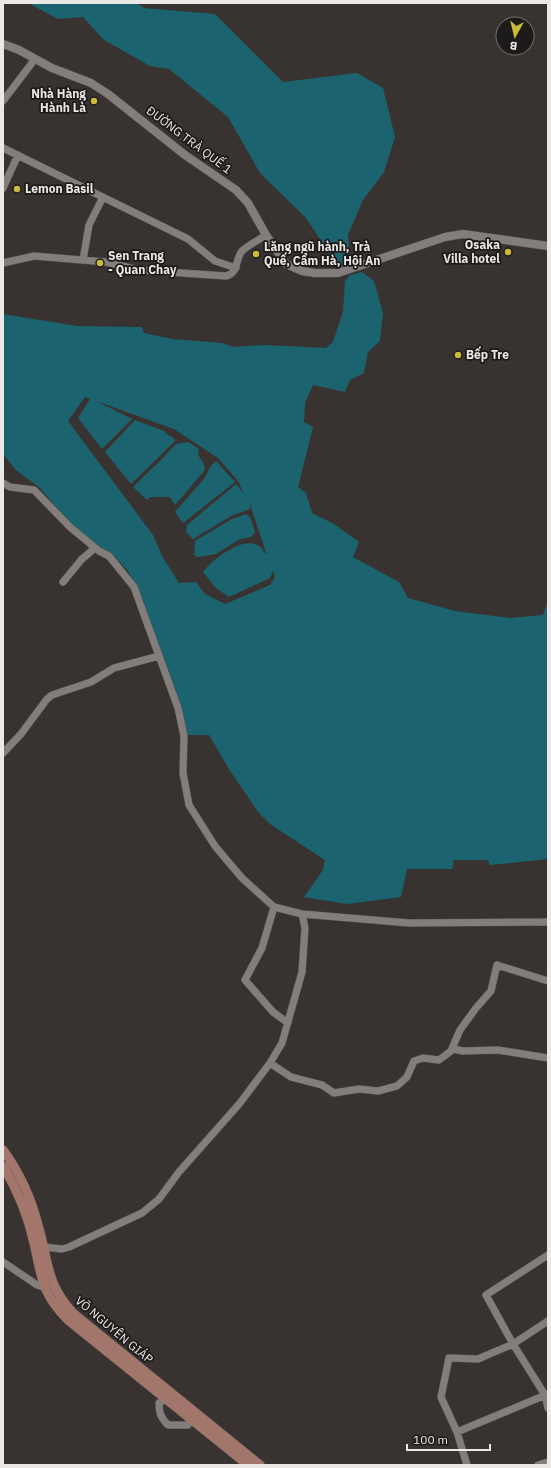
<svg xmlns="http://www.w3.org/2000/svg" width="551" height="1468" viewBox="0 0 551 1468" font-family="'IBM Plex Sans',sans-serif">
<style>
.water{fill:#1b646f;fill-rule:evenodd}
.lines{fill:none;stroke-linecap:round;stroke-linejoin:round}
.minor-casing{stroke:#54504e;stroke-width:8}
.tertiary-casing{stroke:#54504e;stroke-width:9}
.secondary-casing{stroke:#54504e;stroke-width:10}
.minor{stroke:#837e7b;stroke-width:7}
.tertiary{stroke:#837e7b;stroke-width:8}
.secondary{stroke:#a3766c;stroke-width:9}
.poi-dot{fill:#cbba39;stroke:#1d1b1a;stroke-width:1.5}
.labels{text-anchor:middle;stroke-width:3.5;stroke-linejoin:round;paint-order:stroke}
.poi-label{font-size:12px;font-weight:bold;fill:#ebe8e6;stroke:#1d1b1a;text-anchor:start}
.street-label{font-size:12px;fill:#ebe8e6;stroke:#1d1b1a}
</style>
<rect width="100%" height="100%" fill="#383331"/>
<path class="water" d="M28,3H136L144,8L215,14L283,82L357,73L383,88L395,137L384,172L363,200L348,235L351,268L338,266L306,218L260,173L228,117L169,69L150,66L104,40L83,17L58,19Z
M362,272L374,281L383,313L380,341L368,352L364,373L350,380L345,392L313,385L305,403L304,422L313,427L298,487L306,493L312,513L334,524L359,542L353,557L399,582L408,598L455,611L510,618L543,615L547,604L548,587V859L490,865L488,860H454L452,869H407L401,897L347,904L304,897L323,870L325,860L270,824L258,812L229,769L209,735H188L136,585L128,571L115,557L83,536L62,514L40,488L16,470L3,454V314L77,326L142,327L144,333L172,339L222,343L234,347L265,345L326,348L333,342L343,311L345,281L350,275ZM85,397L90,399L78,418L102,449L132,419L96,401L174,429L218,458L238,481L244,494L236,484L187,525L186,532L193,539L231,516L250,509V504L267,555C264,553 262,548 259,546C244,535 211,560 203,572L216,588L229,597L270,578L273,571L275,577L270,585L225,604L205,594L196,582L179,583L162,556L153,535L68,421Z
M135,420L164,431L168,435L174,438L175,441L131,484L105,452Z
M188,442L199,449L198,455L203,462L205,470L175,505L170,497H150L147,500L133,487L160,461L176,444Z
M216,461L235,482L183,523L175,512L204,479L211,466Z
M246,514L250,517L255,532L251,537L240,539L216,554L198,557L194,555L195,541L232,519Z"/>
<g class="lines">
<g class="minor-casing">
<path id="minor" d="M3,101L35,59
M3,148L188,239L215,261L236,268
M3,188L18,155
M83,260L89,225L103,197
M3,263L34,256L106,262L138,270L226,276C239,273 235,259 242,251C248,245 259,240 266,235
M3,483L10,487L34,490L70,527L99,551L109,556L134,587L178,708L184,736L183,773L189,805L215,846L225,858L242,878L274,907L302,914L409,923L548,922
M63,582L82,559L95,548
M3,753L21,734L47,699L52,695L91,682L114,668L159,656
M274,907L262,948L245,980L273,1012L288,1023
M453,1049L463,1051L498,1050L548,1058
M270,1063L291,1077L322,1085L334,1093L359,1089L378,1091L397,1086L407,1077L414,1061L423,1058L439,1060L451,1051L460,1030L476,1008L491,991L497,965L548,981
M44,1247L62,1249L69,1247L142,1213L159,1199L179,1172L240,1103L270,1063L282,1043L302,972L305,928L302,914
M548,1255L486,1295L513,1344L548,1321
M3,1262L37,1285L43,1287
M166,1399L159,1403C159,1413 161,1418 168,1425H188L191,1419
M457,1432L548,1394
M467,1465L457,1432L441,1397L449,1358L478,1359L513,1344L545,1395L548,1408
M538,1465L548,1462"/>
</g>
<g class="tertiary-casing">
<path id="tertiary" d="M3,44L19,50L52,68L91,83L108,94L185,155L236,190L248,203L266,235L286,264L302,271L315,273H338L445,237L463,234L548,246"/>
</g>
<g class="secondary-casing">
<path id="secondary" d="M3,1150C19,1172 31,1198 38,1225C49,1262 45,1283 74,1314L260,1465
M3,1166C17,1189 28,1216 34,1243C42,1277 41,1293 68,1320L248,1465"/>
</g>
<use href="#minor" class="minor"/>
<use href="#tertiary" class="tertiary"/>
<use href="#secondary" class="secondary"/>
</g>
<g class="poi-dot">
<circle cx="94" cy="101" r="4"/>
<circle cx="17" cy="189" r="4"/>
<circle cx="508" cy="252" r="4"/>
<circle cx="256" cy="254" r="4"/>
<circle cx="100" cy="263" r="4"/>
<circle cx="458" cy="355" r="4"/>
</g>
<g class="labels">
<g class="poi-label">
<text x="86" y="98" text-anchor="end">Nhà Hàng<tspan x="86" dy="14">Hành Là</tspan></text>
<text x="25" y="193">Lemon Basil</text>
<text x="500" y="249" text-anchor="end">Osaka<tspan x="500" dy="14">Villa hotel</tspan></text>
<text x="264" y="251">Lăng ngũ hành, Trà<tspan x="264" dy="14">Quế, Cẩm Hà, Hội An</tspan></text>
<text x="108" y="260">Sen Trang<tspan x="108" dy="14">- Quan Chay</tspan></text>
<text x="466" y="359">Bếp Tre</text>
</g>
<g class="street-label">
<text transform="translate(189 140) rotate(37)" y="4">ĐƯỜNG TRÀ QUẾ 1</text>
<text transform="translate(114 1330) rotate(40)" y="4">VÕ NGUYÊN GIÁP</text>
</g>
</g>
<rect width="551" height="1468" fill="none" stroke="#ebe8e6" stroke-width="8"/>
<g transform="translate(515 36) rotate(188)"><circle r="19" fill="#1d1b1a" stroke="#6f6d6c"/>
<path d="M0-3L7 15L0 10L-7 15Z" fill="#cbba39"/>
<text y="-6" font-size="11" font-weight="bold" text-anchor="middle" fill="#ebe8e6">B</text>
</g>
<path d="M407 1444v6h83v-6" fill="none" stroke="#ebe8e6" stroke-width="2"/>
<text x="413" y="1444" font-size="12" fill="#ebe8e6" stroke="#1d1b1a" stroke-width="3" paint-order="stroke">100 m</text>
</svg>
